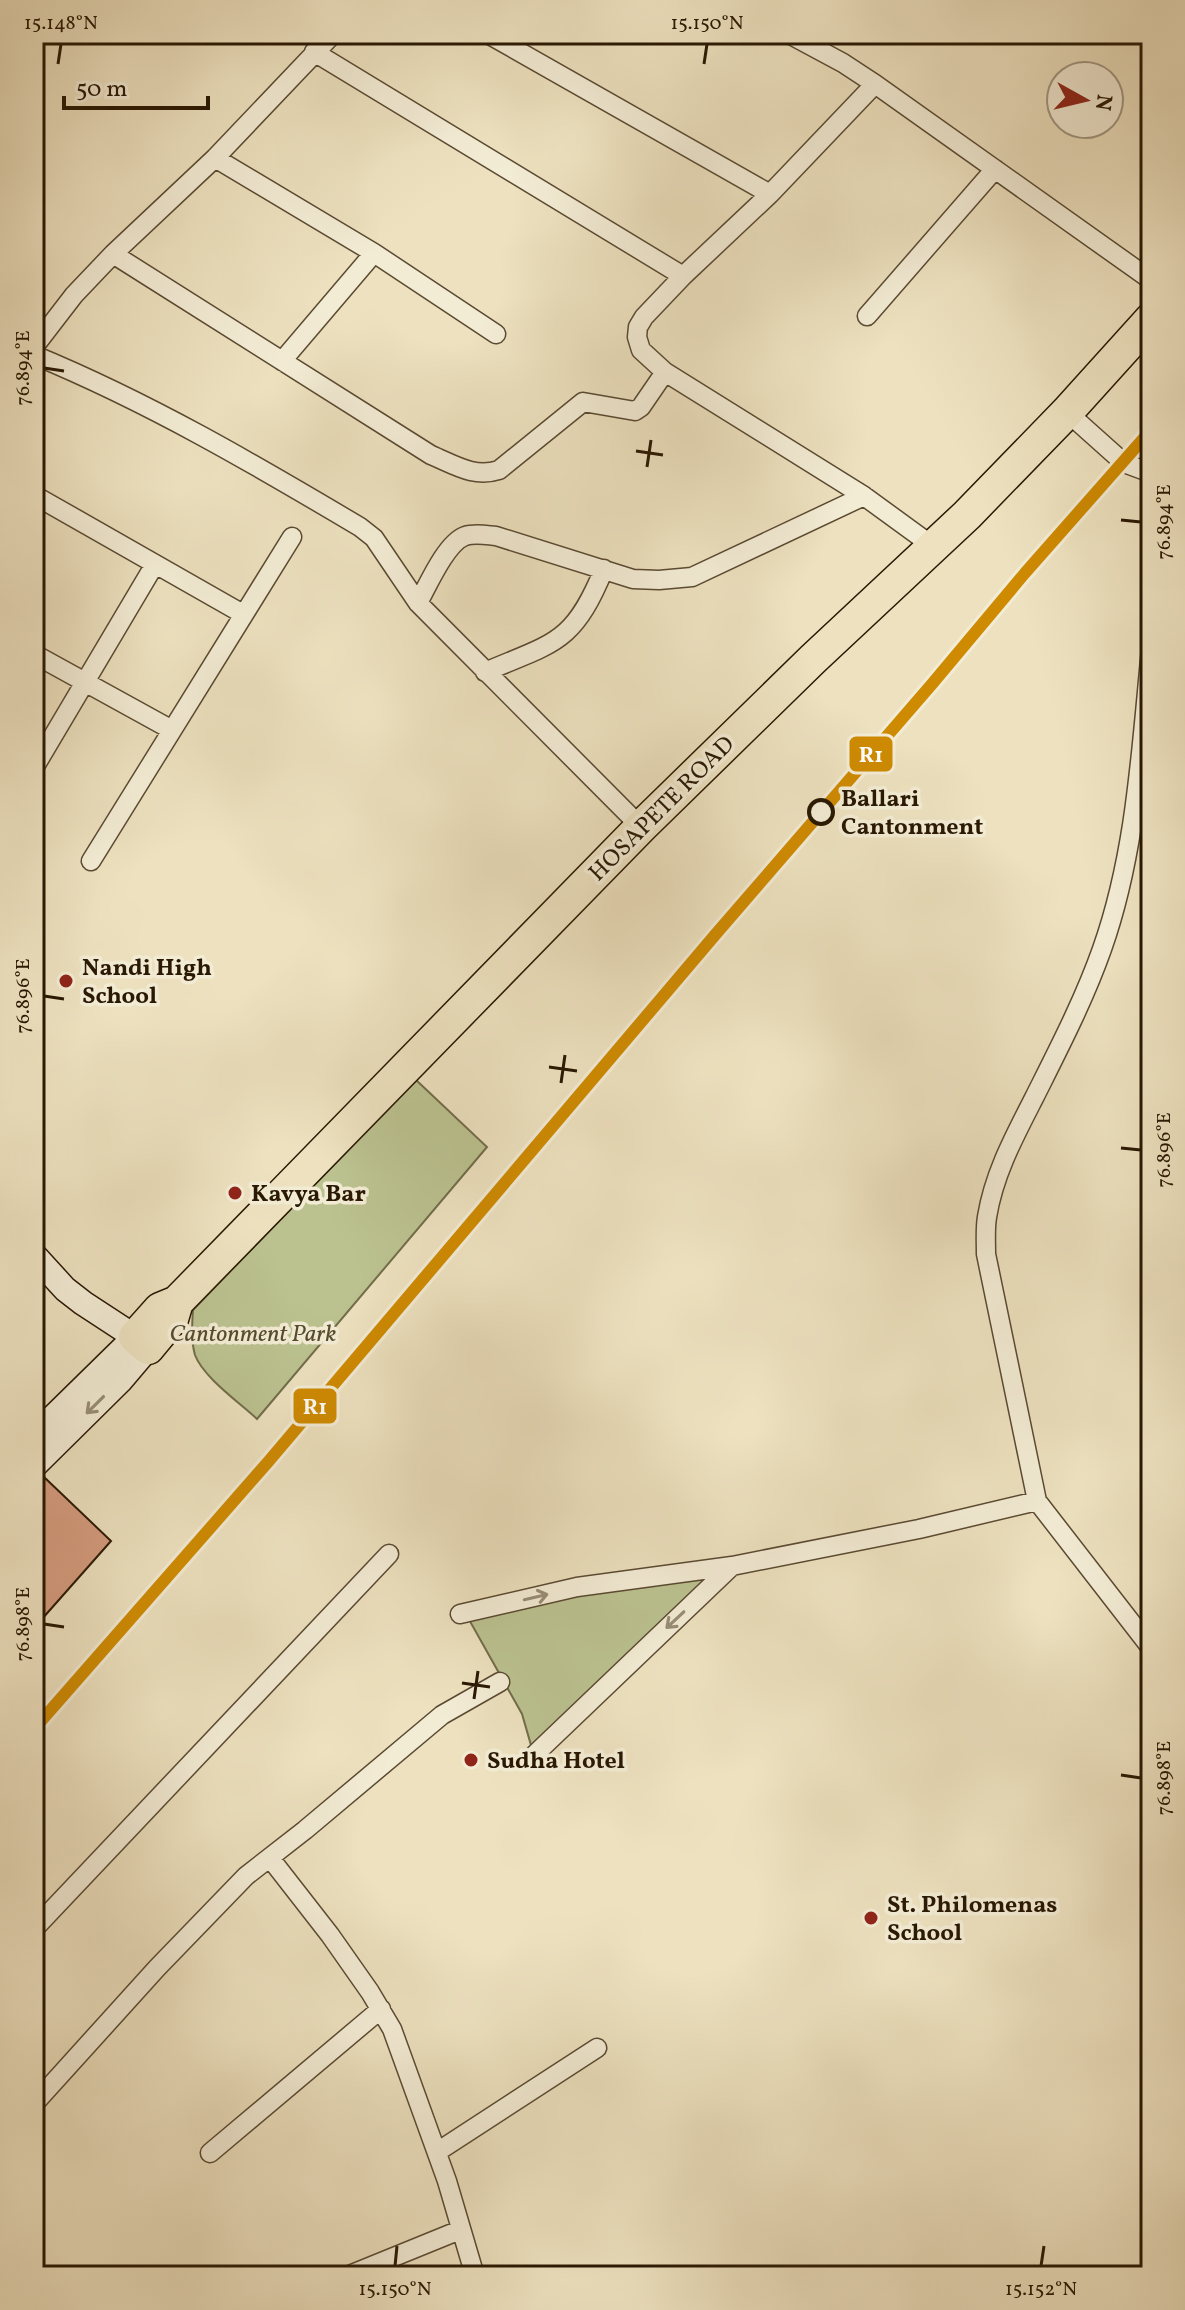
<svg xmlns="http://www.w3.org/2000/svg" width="1185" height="2310" viewBox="0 0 1185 2310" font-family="Vollkorn,serif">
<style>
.green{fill:#bbc290;stroke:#726d4a;stroke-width:2}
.building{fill:#d49b7e;stroke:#291803;stroke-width:2}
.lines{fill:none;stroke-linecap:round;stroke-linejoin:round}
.street-casing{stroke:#5a4a32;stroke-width:21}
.secondary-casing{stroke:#291803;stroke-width:27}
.highway-casing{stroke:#291803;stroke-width:35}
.street{stroke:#f3ecd5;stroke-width:18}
.secondary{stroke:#f3ecd5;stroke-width:24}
.highway{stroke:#ede1bf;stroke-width:32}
.rail-1-casing{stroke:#f3ecd5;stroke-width:18}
.rail-1{stroke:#ce8a01;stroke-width:12}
.oneway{stroke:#988d76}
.ticks{fill:none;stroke:#291803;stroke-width:3}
.stop-dot{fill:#f3ecd5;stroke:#291803;stroke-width:4}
.poi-dot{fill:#8f2418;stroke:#f3ecd5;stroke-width:3}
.labels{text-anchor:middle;stroke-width:7;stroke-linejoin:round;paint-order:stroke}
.stop-label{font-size:24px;font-weight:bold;fill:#291803;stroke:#f3ecd5;text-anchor:start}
.street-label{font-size:24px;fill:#291803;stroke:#f3ecd5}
.poi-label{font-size:24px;font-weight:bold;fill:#291803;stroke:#f3ecd5;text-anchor:start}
.park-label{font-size:24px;font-style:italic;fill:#554b2d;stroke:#f3ecd5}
.line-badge{stroke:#f3ecd5;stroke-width:3}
.badge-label{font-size:22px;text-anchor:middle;font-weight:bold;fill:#fff}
.neatline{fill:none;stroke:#291803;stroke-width:3}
.ticks-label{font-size:20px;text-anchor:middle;fill:#291803}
</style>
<rect width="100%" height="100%" fill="#ede1bf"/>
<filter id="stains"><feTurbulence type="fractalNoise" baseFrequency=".0025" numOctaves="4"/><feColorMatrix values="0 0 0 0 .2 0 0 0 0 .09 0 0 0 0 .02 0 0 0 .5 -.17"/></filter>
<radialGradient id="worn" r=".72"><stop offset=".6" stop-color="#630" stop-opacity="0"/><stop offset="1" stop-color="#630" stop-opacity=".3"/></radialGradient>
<path class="green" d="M415,1079L487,1147L257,1419C240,1403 203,1377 195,1355C191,1341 192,1325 193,1310Z
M716,1572L533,1752L522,1714L467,1616L577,1591Z"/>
<path class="building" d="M44,1477L111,1541L34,1628V1487Z"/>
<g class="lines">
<g class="street-casing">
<path id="street" d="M488,34L770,194
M789,34L843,63L875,84L1151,280
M314,52L683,276
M875,84L770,194L683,276L644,317L638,327L637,337L641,350L665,372L864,496L934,547
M215,158L374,253L496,334
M113,254L431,455C455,465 474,478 499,470L583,402L635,411L641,407L665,372
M867,316L995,169
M34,347L74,295L113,254L215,158L333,34
M34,355C148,402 254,464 360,527L374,538L418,603L641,827
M282,361L374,253
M1067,412L1124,463L1151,473
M34,495L243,614
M418,603C428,585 446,543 465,536C475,533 485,535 496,536L633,579L659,580L692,577L864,496
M1151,649C1141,750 1136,853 1102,949C1084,1000 1058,1050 1034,1098C1014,1137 994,1174 987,1217C985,1229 986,1242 986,1254L1037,1501L1151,1648
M34,654L172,730
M485,672C555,642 573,644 604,569
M34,768L155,564
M91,861L292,537
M460,1614L577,1587L732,1566L919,1529L1037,1501
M530,1759L732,1566
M270,1858L330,1935L370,1992L392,2029L447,2181L475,2276
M34,1929L389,1554
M34,2104L157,1968L246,1876L305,1830L442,1715L500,1682
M437,2152L597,2048
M210,2153L381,2009
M347,2276L460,2230"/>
</g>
<g class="secondary-casing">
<path id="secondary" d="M34,1255L65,1289L83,1303L135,1337L34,1436
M34,1466L120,1381L148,1348"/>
</g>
<g class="highway-casing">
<path id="highway" d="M177,1302L172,1319L148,1348L135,1337L160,1309L177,1302L641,827L813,659L967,515L1067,412L1151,319"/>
</g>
<use href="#street" class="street"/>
<use href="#secondary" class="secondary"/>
<use href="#highway" class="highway"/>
<g class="rail-1-casing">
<path id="rail-1" d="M34,1729L268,1462L715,935L932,684L1025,573L1151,430"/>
</g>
<use href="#rail-1" class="rail-1"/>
</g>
<defs><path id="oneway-shaft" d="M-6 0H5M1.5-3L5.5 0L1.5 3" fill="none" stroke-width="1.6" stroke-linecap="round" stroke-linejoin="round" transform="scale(2)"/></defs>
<g class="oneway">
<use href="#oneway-shaft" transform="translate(95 1405) rotate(135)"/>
<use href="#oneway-shaft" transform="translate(536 1597) rotate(-13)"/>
<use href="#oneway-shaft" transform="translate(675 1620) rotate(137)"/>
</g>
<path class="ticks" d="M58,64L61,44M704,64L707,44M44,368L64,371M636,451L663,455M647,467L651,440M1121,520L1141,522M44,996L64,999M549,1067L577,1071M561,1083L565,1055M1121,1148L1141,1150M44,1624L64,1627M462,1683L490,1687M474,1699L478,1671M1121,1775L1141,1778M395,2266L397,2246M1041,2266L1044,2246"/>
<circle class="stop-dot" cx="821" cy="812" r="12"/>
<g class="poi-dot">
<circle cx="66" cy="981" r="8"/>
<circle cx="235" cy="1193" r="8"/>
<circle cx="471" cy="1760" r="8"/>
<circle cx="871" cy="1918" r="8"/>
</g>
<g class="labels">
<g class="stop-label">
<text x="841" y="806">Ballari<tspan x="841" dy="28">Cantonment</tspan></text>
</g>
<g class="street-label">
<text transform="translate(661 808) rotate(-45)" y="8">HOSAPETE ROAD</text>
</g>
<g class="poi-label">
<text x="82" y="975">Nandi High<tspan x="82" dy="28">School</tspan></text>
<text x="251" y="1201">Kavya Bar</text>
<text x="487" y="1768">Sudha Hotel</text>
<text x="887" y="1912">St. Philomenas<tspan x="887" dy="28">School</tspan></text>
</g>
<g class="park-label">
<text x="253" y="1341">Cantonment Park</text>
</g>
</g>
<g class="line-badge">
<rect x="848" y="735" width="46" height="38" rx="8" fill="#ce8a01"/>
<rect x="292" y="1387" width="46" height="38" rx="8" fill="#ce8a01"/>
</g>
<g class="badge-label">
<text x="871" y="762">R1</text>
<text x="315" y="1414">R1</text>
</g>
<rect width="1185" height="2310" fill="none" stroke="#ede1bf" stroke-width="88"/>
<g transform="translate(1085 100) rotate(98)"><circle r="38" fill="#f3ecd5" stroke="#a29781" stroke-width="2"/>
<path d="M0-6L14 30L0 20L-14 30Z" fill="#8f2418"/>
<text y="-12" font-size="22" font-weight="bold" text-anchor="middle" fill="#291803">N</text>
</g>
<path d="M64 96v12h144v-12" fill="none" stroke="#291803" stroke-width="4"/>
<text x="76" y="96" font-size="24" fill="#291803" stroke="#f3ecd5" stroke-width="6" paint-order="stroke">50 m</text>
<rect x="44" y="44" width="1097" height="2222" class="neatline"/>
<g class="ticks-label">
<text x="61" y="29">15.148°N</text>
<text x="707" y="29">15.150°N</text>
<text transform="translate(22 368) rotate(-90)" y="7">76.894°E</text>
<text transform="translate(1163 522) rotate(-90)" y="7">76.894°E</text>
<text transform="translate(22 996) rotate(-90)" y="7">76.896°E</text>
<text transform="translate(1163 1150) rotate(-90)" y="7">76.896°E</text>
<text transform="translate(22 1624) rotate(-90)" y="7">76.898°E</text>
<text transform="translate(1163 1778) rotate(-90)" y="7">76.898°E</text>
<text x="395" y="2295">15.150°N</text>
<text x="1041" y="2295">15.152°N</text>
</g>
<rect width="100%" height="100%" filter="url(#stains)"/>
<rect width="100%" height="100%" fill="url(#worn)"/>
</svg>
